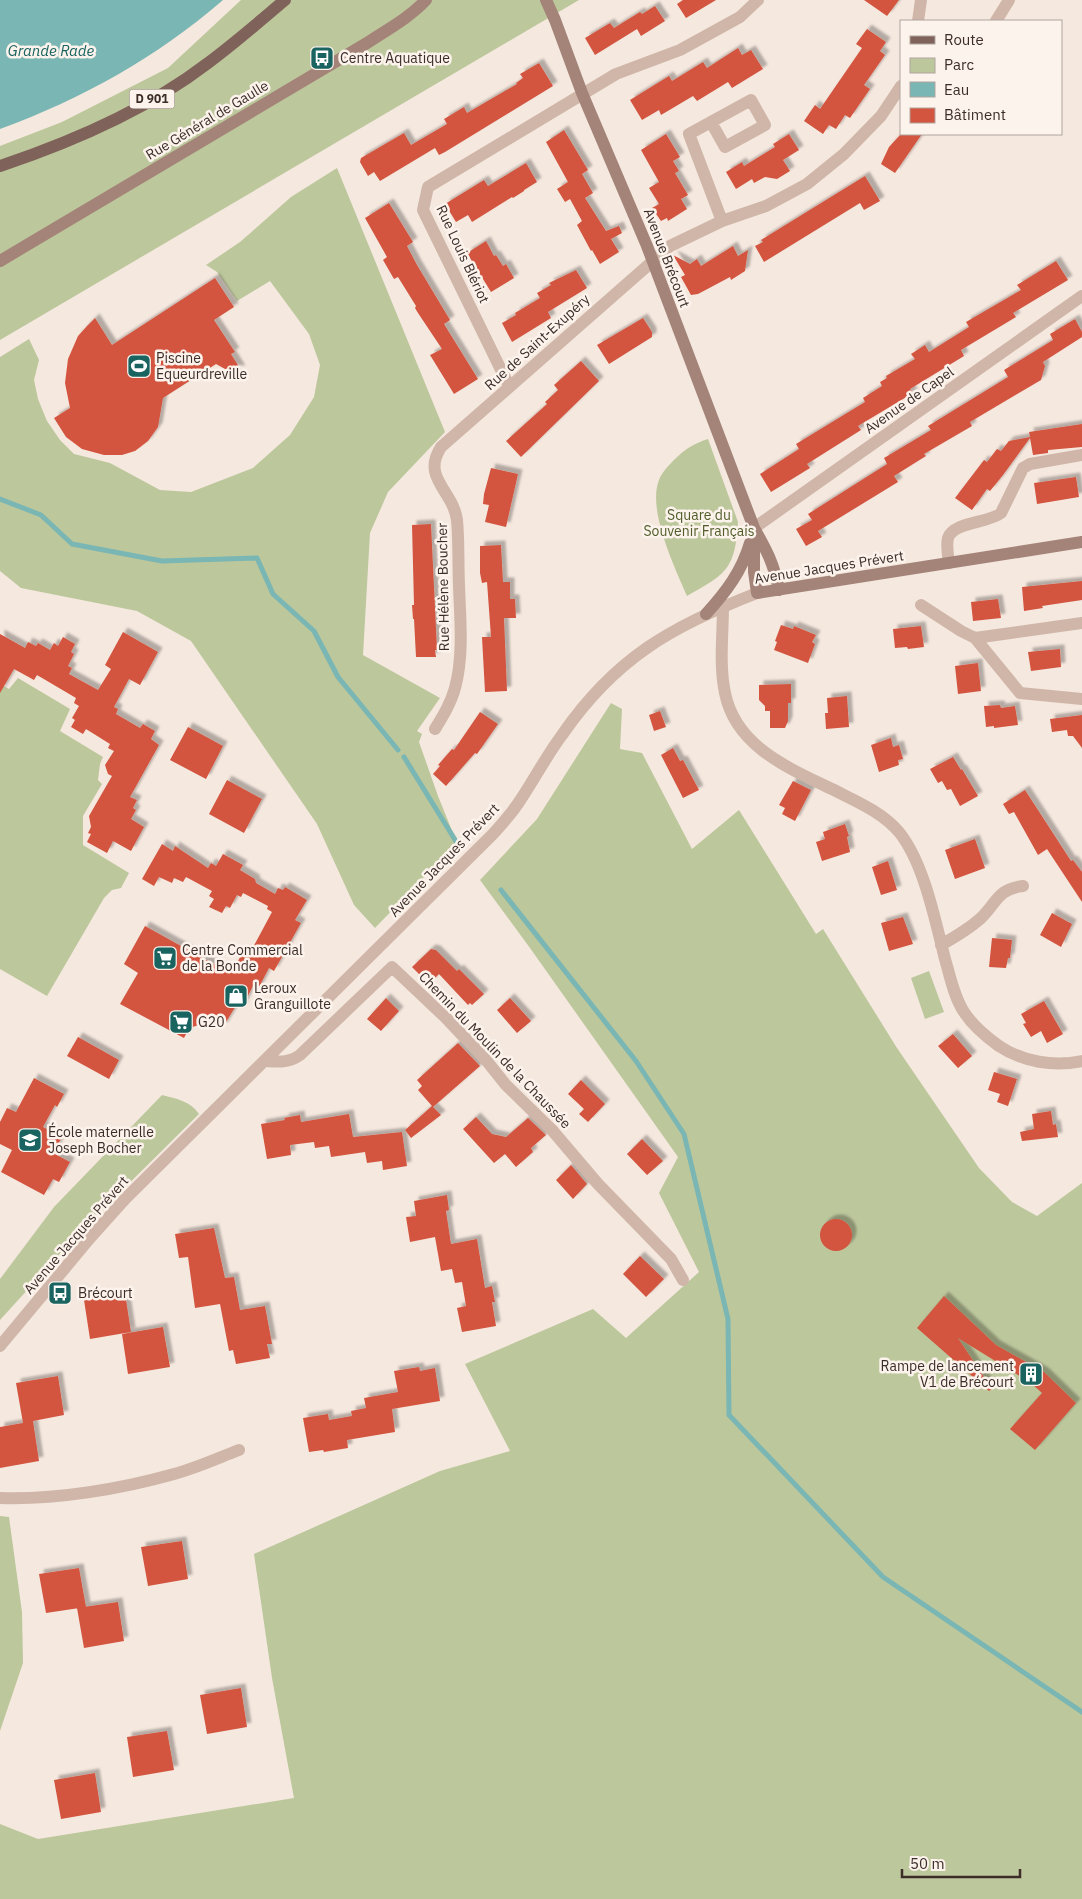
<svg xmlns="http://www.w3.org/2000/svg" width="1082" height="1899" viewBox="0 0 1082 1899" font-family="'IBM Plex Sans',sans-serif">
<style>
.green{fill:#bdc79c}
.water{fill:#7ab6b3}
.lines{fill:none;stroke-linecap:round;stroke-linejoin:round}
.stream{stroke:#7ab6b3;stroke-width:5}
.building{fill:#d3543f;filter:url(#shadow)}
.minor{stroke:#d0b6a8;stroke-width:12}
.tertiary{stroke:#d0b6a8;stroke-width:12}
.secondary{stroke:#a48479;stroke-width:12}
.primary{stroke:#7f6259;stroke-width:12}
.labels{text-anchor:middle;stroke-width:5;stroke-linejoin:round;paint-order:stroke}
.shield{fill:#fcf3ec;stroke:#766864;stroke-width:1}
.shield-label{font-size:12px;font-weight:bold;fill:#3c2d29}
.poi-label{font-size:14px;fill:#3c2d29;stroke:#fcf3ec;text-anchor:start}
.street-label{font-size:14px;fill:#3c2d29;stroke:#fcf3ec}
.park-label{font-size:14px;fill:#505d2a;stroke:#fcf3ec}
.water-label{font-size:15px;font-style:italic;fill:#196360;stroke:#fcf3ec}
</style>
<defs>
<filter id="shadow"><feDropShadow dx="4.5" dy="-4.5" stdDeviation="1" flood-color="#0004"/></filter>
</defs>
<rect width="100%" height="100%" fill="#f5e8df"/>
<path class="green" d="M241,0H579L0,340V146L62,122L168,68Z
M337,168L445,432L388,492L370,533L363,655L440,698L417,731L422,734L419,742L438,796L457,843L375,928L354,905L317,824L191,641L137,611L21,588L0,571V357L29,339L39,360L34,380L38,399L47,421L60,440L74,454L110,463L160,490L191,492L253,468L290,435L314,397L320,365L309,334L270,281L237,301L217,272L206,265L240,242L291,197Z
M708,439L738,522C735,570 726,574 687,596C675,568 647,510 659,480C662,472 669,465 675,459C685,449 695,443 708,439Z
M18,678L70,709L60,731L103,757L100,764L98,780L102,784L83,816V845L129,873L121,888L112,890L104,898L47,996L0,969V684L9,689Z
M611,703L622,709L620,749L642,753L692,849L739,810L816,934L823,929L897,1048L979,1168L1012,1202L1037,1216L1082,1183V1899H0V1824L38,1839L294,1798L272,1678L254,1554L440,1471L510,1451L465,1364L593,1309L626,1338L699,1272L659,1193L678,1157L530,948L480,880L537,819Z
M929,971L944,1012L925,1019L911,978Z
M162,1095C177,1099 190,1101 199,1114L80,1232L0,1320V1279L54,1207Z
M0,1516L9,1517L22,1612L23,1663L0,1731Z"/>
<path class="water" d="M0,0H223C157,57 82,99 0,129Z"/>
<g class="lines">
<path class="stream" d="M0,499L41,515L72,544L162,561L257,558L273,594L314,631L338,677L398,750
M404,757L457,843
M501,890L636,1061L684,1134L728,1319L729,1415L883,1577L1082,1712"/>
</g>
<path class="building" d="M683,0H716L686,18L677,4Z
M864,0H899L887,16Z
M655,6L665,21L641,36L637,29L595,55L585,38L610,23L614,28L640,12L642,14Z
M867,29L886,42L880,51L885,55L864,85L870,89L850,118L845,115L836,129L829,125L823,134L804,121L815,105L820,109L862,48L856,44Z
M738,48L742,55L751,50L763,69L732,88L728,82L697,101L693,96L661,115L659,110L642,120L630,100L669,76L672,81L703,62L707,68Z
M539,63L553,86L445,152L439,155L435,148L380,181L374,172L368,176L360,162L361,158L404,133L411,145L447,124L444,119L464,107L467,113L517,84L516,83L523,78L520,74Z
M564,130L588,170L582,174L593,193L585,198L606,231L619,226L622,233L611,239L619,252L600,264L592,250L591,251L577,225L582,221L570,199L565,202L557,189L568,182L546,142Z
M666,134L680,157L673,161L679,171L675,173L688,195L681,199L687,209L668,221L667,218L661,221L652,208L659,204L649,188L659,182L641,150Z
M789,134L799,150L783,160L790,171L777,179L765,177L754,183L752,179L736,189L726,172L742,162L744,166L775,147L773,144Z
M901,134H922L895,173L881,164L889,147Z
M526,163L537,182L524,190V191L513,198L512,197L472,222L468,215L456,222L445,204L484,180L488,186Z
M865,176L880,201L864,210L860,203L764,262L755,246L763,242L761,240Z
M389,203L413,242L407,246L417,265L450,320L444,324L478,379L454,394L430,355L442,349L418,313L415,308L416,306L398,277L394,279L383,260L387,257L365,218Z
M486,241L494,256L496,255L503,266L506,264L514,278L491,292L467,253Z
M733,246L738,256L748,250L745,271L731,280L730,277L698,294L691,295L681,277L685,275L673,255L690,264L697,259L701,266Z
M1056,261L1068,280L1013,313L1016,317L961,350L964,356L910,389L913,393L858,426L861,430L807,464L810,468L771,492L760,474L799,449L796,444L865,402L863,398L882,386L880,382L887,378L886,376L915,359L911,354L925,345L929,352L969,327L966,322L1021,290L1017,285Z
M576,270L587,288L548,312L551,318L512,342L502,323L516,315L515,313L540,298L537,293L551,285L549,283Z
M215,278L234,307L214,320L235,352L231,354L241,370L225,369L216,364L163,398L158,427L148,441L135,451L122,455H104L82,449L66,437L54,418L70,408L65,383L68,359L78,336L88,325L95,318L112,345Z
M643,318L652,332V337L609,364L597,345Z
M1075,319L1082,332V337L1043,362L1045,366L1041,380L970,422L972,426L924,454L926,456L894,476L898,482L818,531L822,537L806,546L796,529L812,520L808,514L887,464L884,458L931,430L928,426L1008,377L1004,370L1053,340L1050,334Z
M581,361L599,381L521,457L506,441L547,404L545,402L558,390L554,385Z
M1082,424V447L1048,450V453L1033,455L1030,438L1003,475L990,491L987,489L972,510L955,498L984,460L987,462L997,449L1001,451L1009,441L1030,437L1029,432Z
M491,468L518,474L506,527L485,522L489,505L483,504L484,494Z
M1076,477L1079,497L1037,504L1034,483Z
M431,524L437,650H435L436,657H416L414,619H413L412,605H414L412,525Z
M501,545L503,582H510V599H515L516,618H504L507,691L485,692L482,637H491L487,582L482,583L480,573V546Z
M1082,581V600L1042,606L1043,608L1024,611L1022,587Z
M998,599L1001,618L973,621L971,602Z
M781,625L793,629L794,626L816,635L812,642L815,644L808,663L774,650L777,642L775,641Z
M921,626L924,647L908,649L907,647L895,648L893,629Z
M123,632L158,652L140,685L129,679L114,707L118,709L116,714L140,728L143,724L155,731L151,739L159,745L130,797L137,800L133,808L136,810L131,819L144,827L131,851L113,841L107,853L87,842L91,834L88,833L91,827L89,816L112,776L108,774L105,765L114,751L108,748L110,744L86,729L83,734L71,727L75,720L72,718L79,706L74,703L76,698L37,675L34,680L14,669L0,693V634L25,648L28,642L36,646L38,643L50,650L54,643L58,646L63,637L75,644L71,652L74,654L68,666L72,668L69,674L98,690L111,669L105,665Z
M1060,649L1061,667L1031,671L1028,652Z
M978,663L981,691L958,694L955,666Z
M791,684V703H788V721L785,728H770V711H765V706L759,700V685Z
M847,696L849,727L826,729L825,713H828L827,698Z
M1000,705L1001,708L1015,706L1018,725L994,728V726L986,727L984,706Z
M660,711L666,727L654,731L649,715Z
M480,712L498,724L477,754L475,753L446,786L433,774L440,766L438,765L452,749L454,750Z
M1082,715V748L1073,736H1068L1067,730L1052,732L1050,719Z
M188,727L223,746L206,779L170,760Z
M891,738L893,747L899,745L903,759L898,760L899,765L879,772L871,745Z
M673,748L680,761L683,760L699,790L683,798L661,755Z
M953,757L961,770L962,769L978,796L960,806L951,789L947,790L942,781L938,783L930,769Z
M227,780L262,799L244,833L209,814Z
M793,781L811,790L795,821L782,814L785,808L779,805Z
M1025,790L1071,861L1073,860L1082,872V902L1047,849L1038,855L1014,812L1009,814L1003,804Z
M845,824L849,836L847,837L850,852L822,861L816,842L825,839L823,832Z
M975,839L985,868L955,879L945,850Z
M162,844L173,851L175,846L208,868L211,863L216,866L223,854L243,865L240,870L255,879L256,883L275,894L278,888L283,890L285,887L307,900L295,920L301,923L274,971L269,968L258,989L253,986L242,1007L237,1004L223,1027L212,1021L189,1028L184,1038L120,1004L138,973L124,964L145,926L226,971L228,968L233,970L244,950L250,953L272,912L267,909L268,906L243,893L241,897L237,895L230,908L226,906L222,913L209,907L214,899L209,896L212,891L186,877L183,882L174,878L172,883L159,877L154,886L142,879Z
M888,861L897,890L881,895L872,867Z
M1052,913L1072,924L1061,947L1040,935Z
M903,917L913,944L889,951L881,923Z
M992,938L1012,940L1010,958H1008L1006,968L989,967Z
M431,949L436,950L457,971L459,969L484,994L472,1005L470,1003L468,1005L439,974L431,982L425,976L423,978L412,967Z
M386,998L399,1011L381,1031L367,1019Z
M510,998L531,1021L517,1033L497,1010Z
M1044,1001L1063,1034L1047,1043L1041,1031L1031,1037L1023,1024L1026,1023L1021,1014Z
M953,1034L972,1056L958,1068L938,1046Z
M78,1037L119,1060L109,1079L67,1056Z
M458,1043L480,1066L433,1107L441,1115L411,1138L405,1130L432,1106L418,1090L422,1086L417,1080Z
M994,1072L1017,1079L1008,1106L997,1102L1000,1094L988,1090Z
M34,1078L64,1094L57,1107L55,1105L43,1127L62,1137L53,1153L70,1162L59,1182L53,1179L44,1195L1,1172L12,1150L0,1144V1122L7,1108L16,1112Z
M581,1080L605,1104L588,1122L579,1114L584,1109L568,1094Z
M1051,1111L1053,1125L1056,1124L1058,1137L1022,1141L1020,1132L1034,1129L1032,1114Z
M349,1114L353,1137L402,1132L407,1166L383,1170L382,1161L367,1163L365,1152L331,1157L329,1146L315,1148L314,1142L290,1145L291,1155L267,1159L261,1124L285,1120L284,1118L300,1115L301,1122Z
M476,1117L492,1134L506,1137L528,1118L546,1135L531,1148L533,1152L516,1167L505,1154L494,1163L463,1129Z
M642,1139L663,1161L647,1175L627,1154Z
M571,1165L587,1184L573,1199L556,1180Z
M447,1195L449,1210L446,1211L451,1244L477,1239L485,1288L492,1286L495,1302H492L496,1326L462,1332L457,1308L466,1306L462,1282L455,1283L452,1269L441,1271L435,1237L410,1242L406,1217L416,1216L414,1201Z
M820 1235a16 16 0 1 1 32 0a16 16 0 1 1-32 0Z
M214,1228L225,1278L234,1277L240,1310L265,1306L272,1344H267L270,1358L236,1364L233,1350L229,1351L220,1304L195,1308L188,1257L179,1258L175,1234Z
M640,1256L664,1279L646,1297L623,1274Z
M125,1293L131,1332L90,1339L84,1300Z
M944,1296L996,1345L1044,1372L1076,1403L1035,1450L1010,1429L1042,1393L1031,1383L958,1338L992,1389L989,1391L917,1328Z
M163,1327L170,1367L128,1374L122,1334Z
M419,1367L420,1371L435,1368L440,1401L392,1409L395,1432L347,1440L348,1448L324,1452L323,1450L309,1452L303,1418L328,1414L329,1420L352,1416L351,1411L366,1408L364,1398L398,1392L394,1371Z
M58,1376L64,1415L33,1421L39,1461L0,1468V1427L23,1423L16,1383Z
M182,1541L188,1579L148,1586L141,1547Z
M79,1568L86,1607L46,1613L39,1574Z
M118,1602L124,1641L84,1648L77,1608Z
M241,1688L247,1727L207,1734L200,1695Z
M167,1731L174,1770L133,1777L127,1737Z
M95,1773L101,1812L61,1819L54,1780Z"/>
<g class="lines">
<path class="minor" d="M918,21L921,0
M996,21L1009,0
M711,122L725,147L765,125L751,100L689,134L722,221
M509,386L423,210L428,187L616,74L680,50L740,17L758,0
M754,528L1082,296
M949,563C948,555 946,546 948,538C953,522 989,523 1001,513L1023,468L1030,464L1082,455
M921,605L961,631L975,638
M723,606C723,634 719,665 725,693C736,748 791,769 836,791C858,802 883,813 899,832C924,863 935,920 945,959C950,976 954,997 964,1012C973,1026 985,1036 999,1046C1023,1062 1054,1067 1082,1061
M1082,623L975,638L1020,693L1082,699
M435,729C443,716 451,703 455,688C464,655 460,618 459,585C458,563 459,541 457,520C453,490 421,478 441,447L670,246L722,221L766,206L807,184L844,154L881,116L901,86
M941,945C955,937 969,929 981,918C997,903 997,889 1023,886
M265,1061C278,1062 289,1063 300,1055L392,967L446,1018L486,1060L506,1085L552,1130L598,1184L671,1259L683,1280
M0,1498C55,1500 121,1489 174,1474C196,1468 218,1458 239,1450"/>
<path class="tertiary" d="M0,1346L90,1238L125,1199L493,834C503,823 513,812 521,799C535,778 547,755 562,735C615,658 672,626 757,593"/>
<path class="secondary" d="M546,0L555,20L582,93L647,246L754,528C767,551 774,564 779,590
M0,261L367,43C388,29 409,18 426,0
M754,531V572L757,593L1082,542
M706,614C726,592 742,571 750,543"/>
<path class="primary" d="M0,166C72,142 148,109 208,63C235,43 260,21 285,0"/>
</g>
<defs>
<g id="bus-square" transform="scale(1.25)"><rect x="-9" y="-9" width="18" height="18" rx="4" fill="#196360" stroke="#fcf3ec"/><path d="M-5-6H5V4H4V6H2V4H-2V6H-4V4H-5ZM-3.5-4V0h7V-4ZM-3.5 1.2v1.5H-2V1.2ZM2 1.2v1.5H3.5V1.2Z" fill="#fff"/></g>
<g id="stadium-square" transform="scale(1.25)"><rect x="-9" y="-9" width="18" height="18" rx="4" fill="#196360" stroke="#fcf3ec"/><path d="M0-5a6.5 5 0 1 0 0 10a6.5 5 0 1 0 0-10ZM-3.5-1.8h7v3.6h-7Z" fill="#fff"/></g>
<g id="supermarket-square" transform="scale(1.25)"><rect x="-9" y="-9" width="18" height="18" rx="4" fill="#196360" stroke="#fcf3ec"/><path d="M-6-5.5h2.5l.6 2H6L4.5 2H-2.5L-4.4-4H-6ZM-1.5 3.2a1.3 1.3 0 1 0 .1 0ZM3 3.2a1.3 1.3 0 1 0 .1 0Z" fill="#fff"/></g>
<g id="shop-square" transform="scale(1.25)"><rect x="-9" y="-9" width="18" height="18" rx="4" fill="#196360" stroke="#fcf3ec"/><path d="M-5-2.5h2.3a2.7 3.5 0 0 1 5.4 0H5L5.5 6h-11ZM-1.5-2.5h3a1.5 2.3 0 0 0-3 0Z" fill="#fff"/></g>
<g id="school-square" transform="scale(1.25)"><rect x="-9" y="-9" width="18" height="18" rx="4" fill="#196360" stroke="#fcf3ec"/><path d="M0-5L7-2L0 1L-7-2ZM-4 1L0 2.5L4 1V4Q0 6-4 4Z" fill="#fff"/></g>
<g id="building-square" transform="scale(1.25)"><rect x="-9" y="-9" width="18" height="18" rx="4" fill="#196360" stroke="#fcf3ec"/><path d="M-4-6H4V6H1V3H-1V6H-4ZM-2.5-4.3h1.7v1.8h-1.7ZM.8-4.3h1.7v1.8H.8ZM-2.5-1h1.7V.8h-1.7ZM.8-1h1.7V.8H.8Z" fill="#fff"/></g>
</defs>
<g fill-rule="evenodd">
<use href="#bus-square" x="322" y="58"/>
<use href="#stadium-square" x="139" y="366"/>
<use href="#supermarket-square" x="165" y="958"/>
<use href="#shop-square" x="236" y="996"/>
<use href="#supermarket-square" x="181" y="1022"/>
<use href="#school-square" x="30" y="1140"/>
<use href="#bus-square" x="60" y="1293"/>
<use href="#building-square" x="1031" y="1374"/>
</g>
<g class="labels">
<rect class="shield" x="129.5" y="89.5" width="45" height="19" rx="4"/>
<g class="shield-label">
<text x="152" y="103">D 901</text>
</g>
<g class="poi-label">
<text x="340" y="63">Centre Aquatique</text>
<text x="156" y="363">Piscine<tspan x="156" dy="16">Equeurdreville</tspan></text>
<text x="182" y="955">Centre Commercial<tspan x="182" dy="16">de la Bonde</tspan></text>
<text x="254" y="993">Leroux<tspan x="254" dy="16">Granguillote</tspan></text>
<text x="198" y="1027">G20</text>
<text x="48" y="1137">École maternelle<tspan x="48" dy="16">Joseph Bocher</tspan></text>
<text x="78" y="1298">Brécourt</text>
<text x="1014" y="1371" text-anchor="end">Rampe de lancement<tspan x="1014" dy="16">V1 de Brécourt</tspan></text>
</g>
<g class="street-label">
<text transform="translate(207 120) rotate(-31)" y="5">Rue Général de Gaulle</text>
<text transform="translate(463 254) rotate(65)" y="5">Rue Louis Blériot</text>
<text transform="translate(667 258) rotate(69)" y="5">Avenue Brécourt</text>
<text transform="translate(537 342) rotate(-42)" y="5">Rue de Saint-Exupéry</text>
<text transform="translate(909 400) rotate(-35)" y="5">Avenue de Capel</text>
<text transform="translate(829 567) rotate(-9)" y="5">Avenue Jacques Prévert</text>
<text transform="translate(443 587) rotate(-91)" y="5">Rue Hélène Boucher</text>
<text transform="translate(444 860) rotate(-46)" y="5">Avenue Jacques Prévert</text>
<text transform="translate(495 1050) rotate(46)" y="5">Chemin du Moulin de la Chaussée</text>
<text transform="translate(76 1235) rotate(-49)" y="5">Avenue Jacques Prévert</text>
</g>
<g class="park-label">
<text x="699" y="520">Square du<tspan x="699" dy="16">Souvenir Français</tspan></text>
</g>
<g class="water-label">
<text x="51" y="56">Grande Rade</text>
</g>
</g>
<rect x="900" y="20" width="162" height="115" fill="#fcf3ec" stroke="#afa49e"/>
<rect x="910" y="36" width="25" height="8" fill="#7f6259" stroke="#afa49e"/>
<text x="944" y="45" font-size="15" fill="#3c2d29">Route</text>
<rect x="910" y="58" width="25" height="15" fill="#bdc79c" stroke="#afa49e"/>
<text x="944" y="70" font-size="15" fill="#3c2d29">Parc</text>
<rect x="910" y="82" width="25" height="15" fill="#7ab6b3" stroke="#afa49e"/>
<text x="944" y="95" font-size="15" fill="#3c2d29">Eau</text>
<rect x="910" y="108" width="25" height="15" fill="#d3543f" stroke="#afa49e"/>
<text x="944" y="120" font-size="15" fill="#3c2d29">Bâtiment</text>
<path d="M902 1869v8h118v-8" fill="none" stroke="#3c2d29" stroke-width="2.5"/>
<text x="910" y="1869" font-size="15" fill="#3c2d29" stroke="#fcf3ec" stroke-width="4" paint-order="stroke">50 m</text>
</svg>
